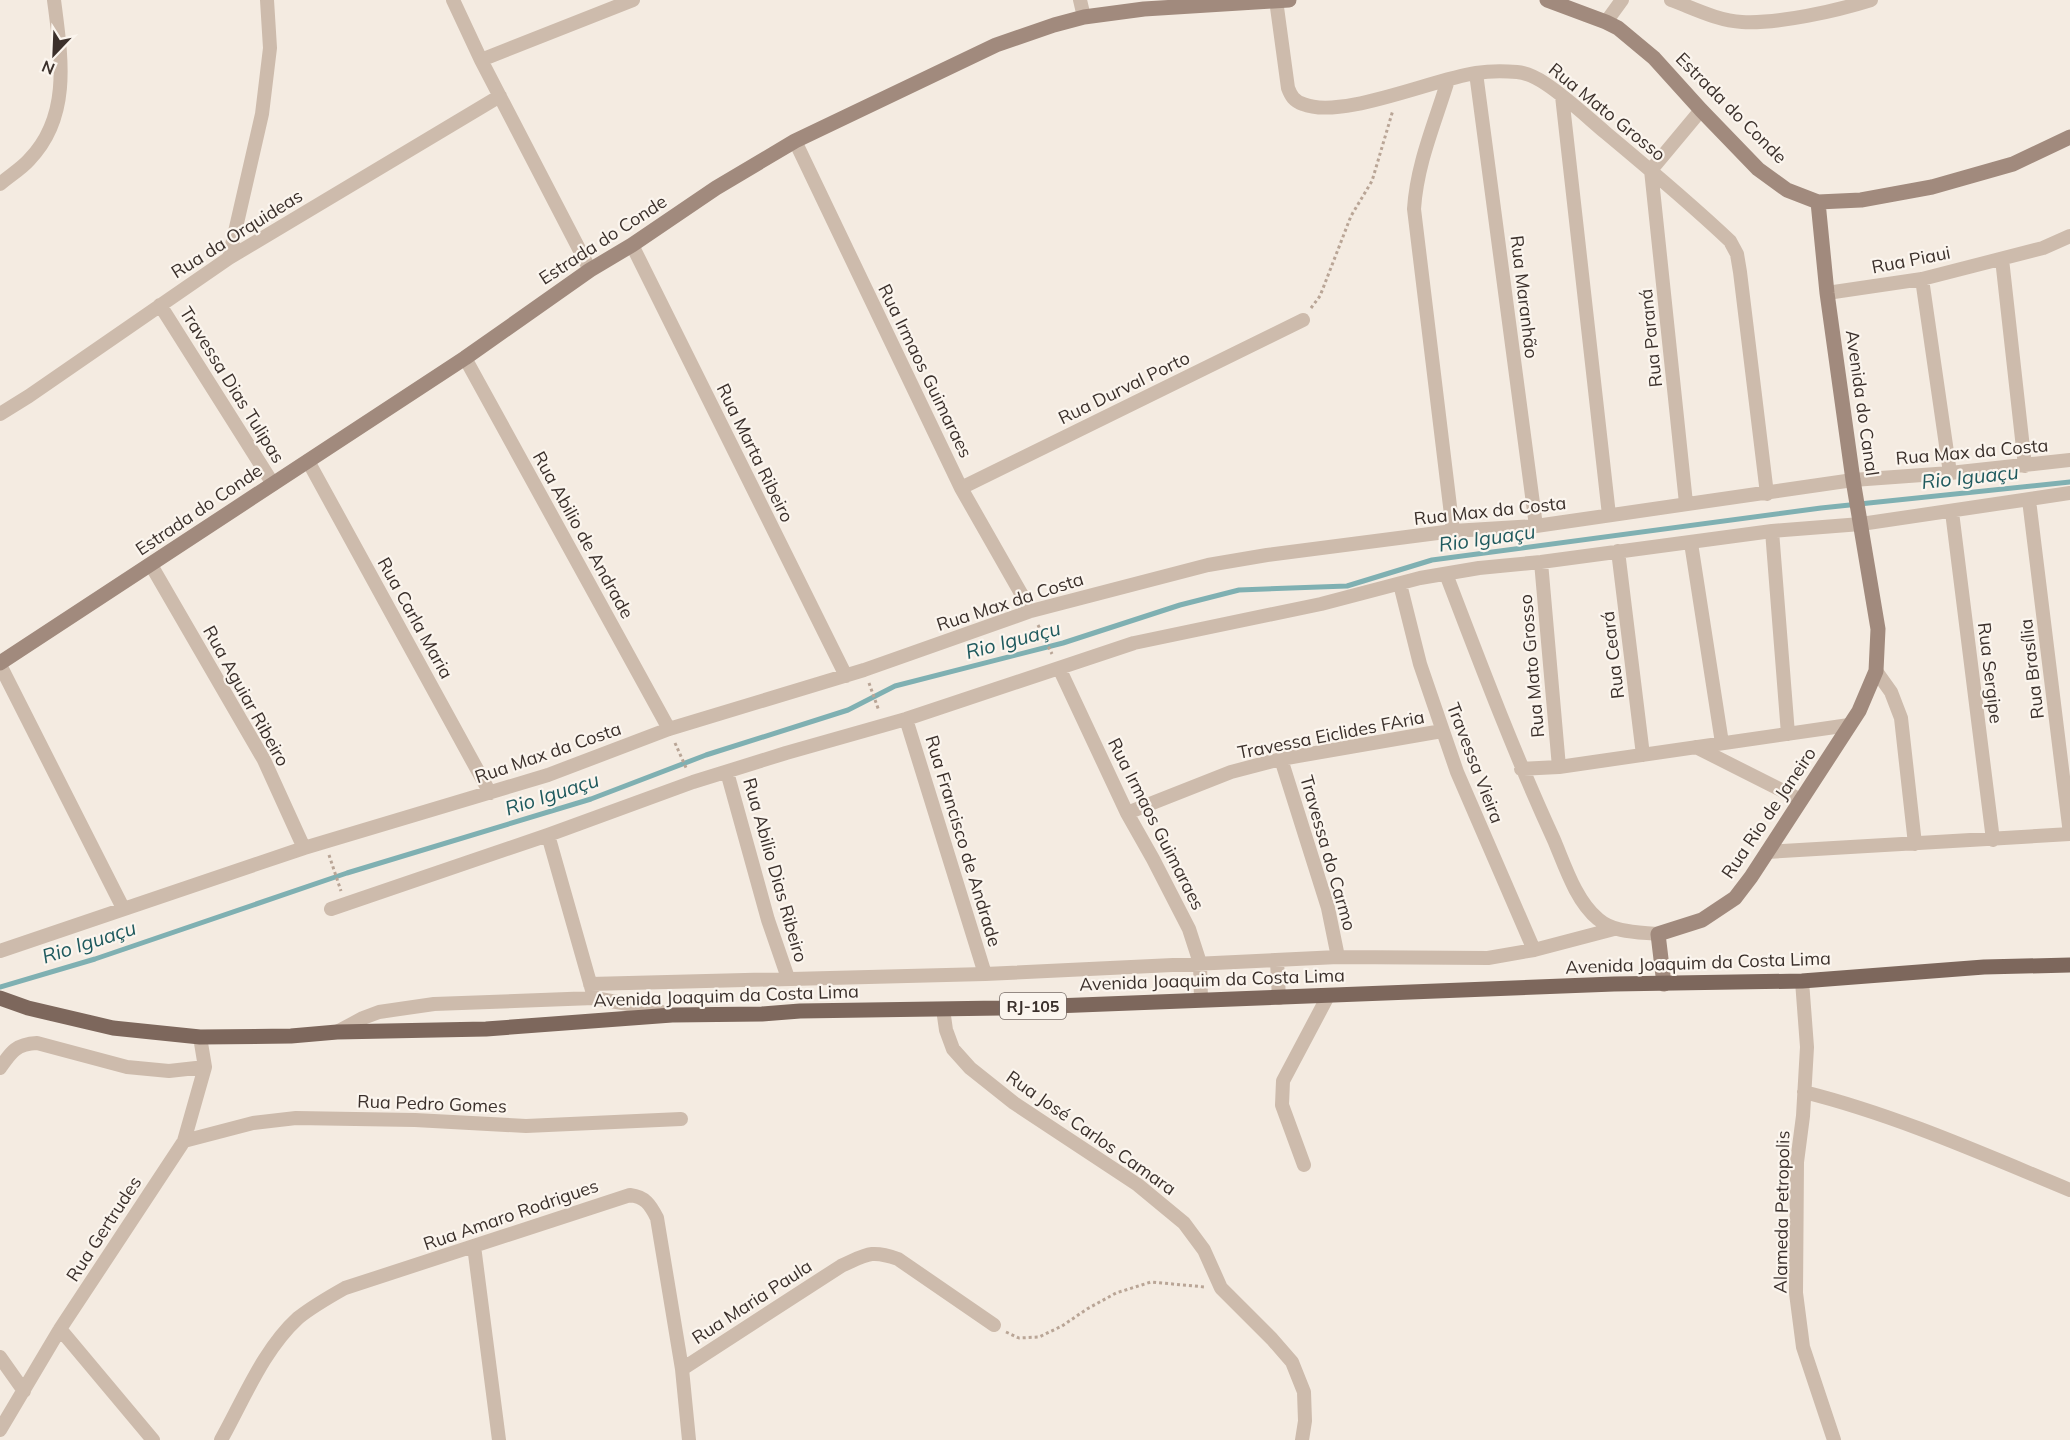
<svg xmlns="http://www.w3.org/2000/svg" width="2070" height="1440" viewBox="0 0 2070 1440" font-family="Mulish,sans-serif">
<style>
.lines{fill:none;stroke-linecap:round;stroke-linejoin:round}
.stream{stroke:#7fb0b2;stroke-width:5}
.path{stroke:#b9a596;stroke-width:3;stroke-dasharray:3 3;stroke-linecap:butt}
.street{stroke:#cdbbac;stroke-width:14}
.secondary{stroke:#a18a7d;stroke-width:15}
.primary{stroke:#7d675c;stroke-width:15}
.labels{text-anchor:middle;stroke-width:4.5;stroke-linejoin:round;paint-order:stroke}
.shield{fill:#fbf5ee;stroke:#756b66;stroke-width:1.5}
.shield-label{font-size:16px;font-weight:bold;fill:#3b302b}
.street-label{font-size:18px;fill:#3b302b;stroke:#fbf5ee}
.water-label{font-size:20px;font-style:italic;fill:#1f5a5e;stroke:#fbf5ee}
</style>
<rect width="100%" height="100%" fill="#f4ebe1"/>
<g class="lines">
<path class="stream" d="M0,987L95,959L347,873L591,799L706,755L848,710L895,686L1063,643L1180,605L1239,590L1347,586L1432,560L1821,508L2070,482"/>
<path class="path" d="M1311,308L1320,296L1351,216L1372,181L1393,110
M1038,625L1052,654
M869,683L879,711
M675,743L687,770
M329,855L341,891
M1006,1332L1019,1338L1039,1337L1062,1326L1087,1309L1116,1293L1151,1282L1205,1287"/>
<path class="street" d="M453,0L481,60L590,270
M1080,0L1084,17
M1276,0L1288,88C1291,96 1294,101 1303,104C1341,120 1433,79 1476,73C1489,71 1504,71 1517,72C1528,73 1537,78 1546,84C1567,98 1586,116 1606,133C1648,168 1690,203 1730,241L1737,254L1740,272L1767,494
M1671,0C1693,8 1718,21 1742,22C1778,24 1836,11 1871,0
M1606,22L1622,0
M481,60L633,0
M1476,73L1536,526
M1448,80C1435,123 1417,163 1414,209L1453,531
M1562,96L1609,515
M795,141L961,488L1031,611
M0,184C9,176 21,169 29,160C72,116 61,55 54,0
M632,245L846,676
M229,258L262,114L270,48L267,0
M2002,259L2025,466
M1922,279L1950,473
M1827,293L1922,279L2043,248L2070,236
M160,305L273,484
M465,358L669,729
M0,414L29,396L229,258L500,96
M308,461L490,793
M961,488L1303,320
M1686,503L1651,170L1701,110
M1952,512L1993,840
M1772,531L1788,734
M1691,543L1722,743
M1618,551L1643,755
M1541,562L1559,767
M151,565L264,760L304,848
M1446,574C1480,663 1514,753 1554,840C1565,866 1576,901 1598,919C1614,933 1638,932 1658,934
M1400,584L1420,664L1457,772L1534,950
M0,665L123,908
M1060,670L1127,813L1153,859L1189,929L1200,963L1201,1000
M1876,671L1891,692L1901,718L1915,844
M906,719L985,974
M1696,747L1801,800
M1281,759L1328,908L1338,957
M1521,769L1559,767L1849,725
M727,772L768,920L788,978
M1127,813L1231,772L1281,759L1442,731
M548,835L592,990
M1767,852L2070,834L2029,500
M331,909L548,835L693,782L786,753L906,719L1134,643L1321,604L1420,578L1479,568L1541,562L1772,531L1861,524L2070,493
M0,951L304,848L548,775L669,729L864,670L1031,611L1208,565L1267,555L1453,531L1536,526L1853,480L1950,473L2070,460
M1277,961L1279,998
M1802,981L1807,1047L1803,1116L1797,1162L1796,1293L1803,1347L1834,1440
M590,984L985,974L1338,957L1488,958L1534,950L1614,929
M943,1009L946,1030L953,1049L970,1068L1014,1103L1138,1185L1184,1223L1204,1250L1221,1288L1272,1339L1292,1362L1304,1392L1305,1421L1302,1440
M337,1032L363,1018L379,1012L434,1004L594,998L651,1008L670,1015
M0,1068C11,1052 16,1044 37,1043L127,1067L169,1071L205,1067
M1804,1092C1896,1115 1983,1154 2070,1190
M184,1141L253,1123L296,1118L415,1120L526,1126L681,1119
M1304,1165L1282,1105L1283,1081L1328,996
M474,1246L499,1440
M60,1329L153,1440
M0,1357L24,1391
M682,1369L841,1266C866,1255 870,1249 898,1259L994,1325
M0,1430L60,1329L184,1141L205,1067L200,1037
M221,1440C244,1399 263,1350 298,1318C313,1306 329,1297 345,1288L630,1195C645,1197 650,1204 657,1218L682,1369L689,1440"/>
<path class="secondary" d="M1547,0L1606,22L1618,28L1654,58L1701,110L1758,169L1787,190L1818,202L1861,200L1932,187L2013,164L2070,137
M0,663L465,358L590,270L632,245L716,188L795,141L996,45L1054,25L1084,17L1144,9L1289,0
M1664,984L1658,934L1702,920L1735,898L1751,877L1859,711L1876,671L1878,629L1853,480L1827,293L1818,202"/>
<path class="primary" d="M0,998L28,1008L113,1028L200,1037L291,1036L337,1032L486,1029L672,1015L762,1014L800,1011L1001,1008L1614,984L1802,981L1984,967L2070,965"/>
</g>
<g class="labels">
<rect class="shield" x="1000" y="993" width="66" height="26" rx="4.5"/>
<g class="shield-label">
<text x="1033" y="1012">RJ-105</text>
</g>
<g class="street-label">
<text transform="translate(1731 108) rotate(45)" y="6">Estrada do Conde</text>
<text transform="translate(1607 112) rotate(39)" y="6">Rua Mato Grosso</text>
<text transform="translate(237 234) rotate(-32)" y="6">Rua da Orquideas</text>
<text transform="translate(603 240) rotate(-33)" y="6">Estrada do Conde</text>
<text transform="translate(1911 260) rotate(-11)" y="6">Rua Piaui</text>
<text transform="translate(1524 297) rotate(83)" y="6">Rua Maranhão</text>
<text transform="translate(1651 338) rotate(-96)" y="6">Rua Paraná</text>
<text transform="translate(925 371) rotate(64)" y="6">Rua Irmaos Guimaraes</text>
<text transform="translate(232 385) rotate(58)" y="6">Travessa Dias Tulipas</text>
<text transform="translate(1124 388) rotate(-26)" y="6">Rua Durval Porto</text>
<text transform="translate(1862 403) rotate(82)" y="6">Avenida do Canal</text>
<text transform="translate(1972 452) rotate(-5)" y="6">Rua Max da Costa</text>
<text transform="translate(755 453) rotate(64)" y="6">Rua Marta Ribeiro</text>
<text transform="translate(199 510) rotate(-34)" y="6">Estrada do Conde</text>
<text transform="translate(1490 511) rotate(-6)" y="6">Rua Max da Costa</text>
<text transform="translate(583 535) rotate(61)" y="6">Rua Abilio de Andrade</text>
<text transform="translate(1010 602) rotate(-18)" y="6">Rua Max da Costa</text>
<text transform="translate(415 618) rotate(61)" y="6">Rua Carla Maria</text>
<text transform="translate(1613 655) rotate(-97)" y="6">Rua Ceará</text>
<text transform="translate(1532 666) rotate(-95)" y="6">Rua Mato Grosso</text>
<text transform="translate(2032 669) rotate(-97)" y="6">Rua Brasília</text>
<text transform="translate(1990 673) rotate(83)" y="6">Rua Sergipe</text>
<text transform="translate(246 696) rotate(61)" y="6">Rua Aguiar Ribeiro</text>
<text transform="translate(1331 735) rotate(-11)" y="6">Travessa Eiclides FAria</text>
<text transform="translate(548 753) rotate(-19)" y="6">Rua Max da Costa</text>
<text transform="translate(1475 763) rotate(69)" y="6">Travessa Vieira</text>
<text transform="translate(1769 813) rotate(-56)" y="6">Rua Rio de Janeiro</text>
<text transform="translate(1156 824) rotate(63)" y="6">Rua Irmaos Guimaraes</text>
<text transform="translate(963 841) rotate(73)" y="6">Rua Francisco de Andrade</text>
<text transform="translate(1328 853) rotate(74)" y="6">Travessa do Carmo</text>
<text transform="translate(775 870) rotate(74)" y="6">Rua Abilio Dias Ribeiro</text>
<text transform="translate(1698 963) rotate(-2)" y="6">Avenida Joaquim da Costa Lima</text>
<text transform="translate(1212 980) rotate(-2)" y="6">Avenida Joaquim da Costa Lima</text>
<text transform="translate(726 996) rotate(-2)" y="6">Avenida Joaquim da Costa Lima</text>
<text transform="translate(432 1104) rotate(2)" y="6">Rua Pedro Gomes</text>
<text transform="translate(1091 1133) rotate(35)" y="6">Rua José Carlos Camara</text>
<text transform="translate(1782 1212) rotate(-89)" y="6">Alameda Petropolis</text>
<text transform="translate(511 1215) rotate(-19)" y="6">Rua Amaro Rodrigues</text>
<text transform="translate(104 1229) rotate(-57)" y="6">Rua Gertrudes</text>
<text transform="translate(752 1302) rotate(-33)" y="6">Rua Maria Paula</text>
</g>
<g class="water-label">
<text transform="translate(1970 477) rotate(-6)" y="7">Rio Iguaçu</text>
<text transform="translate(1487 538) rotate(-8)" y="7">Rio Iguaçu</text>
<text transform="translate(1013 640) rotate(-15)" y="7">Rio Iguaçu</text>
<text transform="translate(552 794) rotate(-18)" y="7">Rio Iguaçu</text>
<text transform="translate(89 942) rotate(-18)" y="7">Rio Iguaçu</text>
</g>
</g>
<g transform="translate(54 54) rotate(203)" stroke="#fbf5ee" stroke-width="4.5" paint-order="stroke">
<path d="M0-4.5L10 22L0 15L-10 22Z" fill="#3b302b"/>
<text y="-9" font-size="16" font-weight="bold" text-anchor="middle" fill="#3b302b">N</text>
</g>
</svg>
